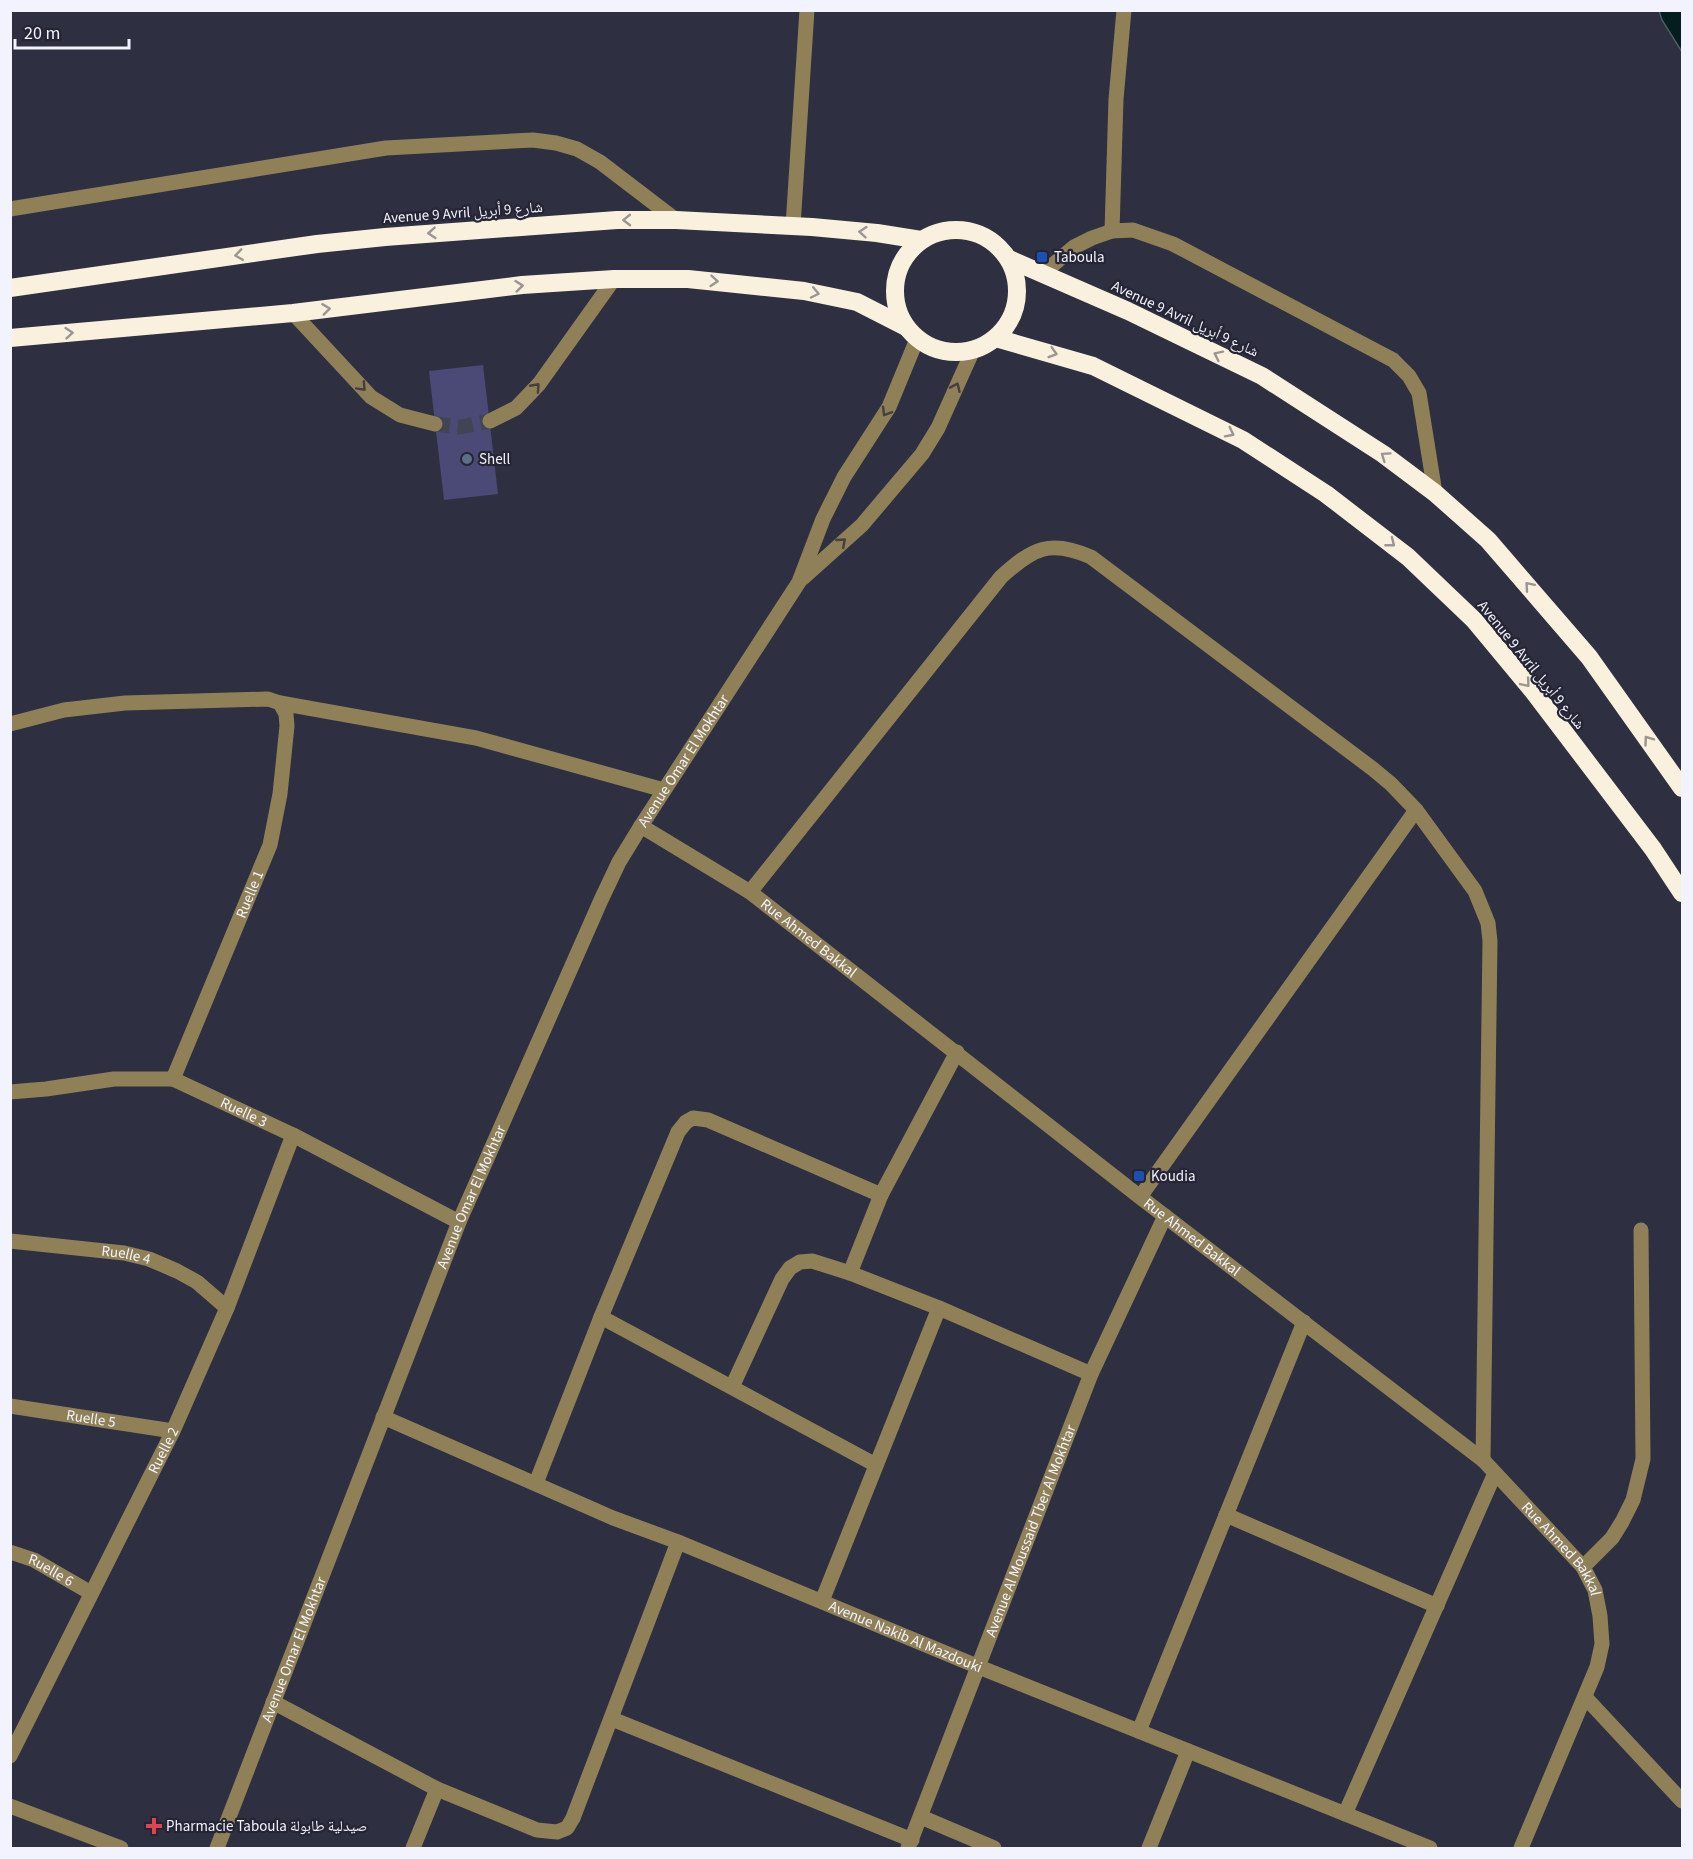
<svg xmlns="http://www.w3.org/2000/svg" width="1693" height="1859" font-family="'Source Sans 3','Noto Naskh Arabic',sans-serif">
<rect width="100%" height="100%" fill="#2e2f40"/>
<!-- water -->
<polygon fill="#061d1f" stroke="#4d5d62" stroke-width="1.5" points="1659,11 1682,11 1682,52 1662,20"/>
<!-- building -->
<polygon fill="#4b4a77" points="483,365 498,494 444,500 429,371"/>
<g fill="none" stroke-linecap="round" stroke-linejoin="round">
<!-- minor-tunnel -->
<polyline stroke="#424353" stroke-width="15" stroke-dasharray="15 8" stroke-linecap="butt" points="435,424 460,427 490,421"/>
<!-- minor -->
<g stroke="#908057" stroke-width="15">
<polyline points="10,209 386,148 533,140 556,143 577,149 600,162 676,220"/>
<polyline points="793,226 807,10"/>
<polyline points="1112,231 1116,99 1124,10"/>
<polyline points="1042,274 1074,247 1092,238 1112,231 1133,230 1173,244 1393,360 1409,376 1419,393 1435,493"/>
<polyline points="293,313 371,397 400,415 435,424"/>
<polyline points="490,421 516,408 539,384 614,279"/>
<polyline points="803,578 862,525 922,454 938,428 973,350"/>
<polyline points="10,724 64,710 125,703 268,699 280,703 476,738 664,790"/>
<path id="s1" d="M641,826L750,892L1140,1197L1483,1460L1583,1567L1595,1590L1600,1616L1602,1644L1597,1667L1521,1848"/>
<path d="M750,892L1001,577C1033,548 1050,539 1091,557L1373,769L1391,784L1416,810L1475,891L1488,923L1490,941L1483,1460"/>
<path id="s2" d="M173,1079L270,845L280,794L287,726L286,714L280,703"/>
<path id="s3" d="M10,1092L46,1089L114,1079H173L293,1135L459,1222"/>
<polyline points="1140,1197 1416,810"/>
<path id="s4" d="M10,1241L124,1253L149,1259L177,1271L197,1282L227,1308"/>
<polyline points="850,1273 881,1195 957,1052"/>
<polyline points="601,1317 678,1132 686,1122 693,1118 708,1120 881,1195"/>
<polyline points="732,1387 782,1279 790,1268 800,1262 812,1261 850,1273 939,1308 1091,1374"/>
<path id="s5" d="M10,1406L173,1431"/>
<path id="s6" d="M383,1417L613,1518L678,1542L979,1667L1430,1848"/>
<polyline points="536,1483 601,1317 876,1465"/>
<polyline points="1226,1515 1437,1606"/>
<path id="s7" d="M10,1552L34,1560L91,1593"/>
<polyline points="1583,1567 1612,1538 1622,1522 1633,1500 1643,1459 1641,1230"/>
<polyline points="822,1601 939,1308"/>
<polyline points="1585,1697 1682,1801"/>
<polyline points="273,1702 437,1789 537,1830 557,1832 567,1828 573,1818 678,1542"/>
<polyline points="612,1719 912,1840"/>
<polyline points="1139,1731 1304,1322"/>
<path id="s8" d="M10,1756L173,1431L227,1308L293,1135"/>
<polyline points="10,1806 121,1848"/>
<polyline points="1345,1814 1495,1473"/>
<polyline points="921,1817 994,1848"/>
<path id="s9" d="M217,1848L459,1222L601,900L619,862L641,826L799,582L823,519L844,477L889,407L917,339"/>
<polyline points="413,1848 437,1789"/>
<path id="s10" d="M908,1848L1091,1374L1165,1216"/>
<polyline points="1149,1848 1188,1751"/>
</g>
<!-- highway -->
<g stroke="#f9f1de" stroke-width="18">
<circle cx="956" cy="291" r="61"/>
<polyline points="1009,259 1128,311 1262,376 1383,454 1435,493 1488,540 1589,657 1682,788"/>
<polyline points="10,288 317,244 385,237 617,220 676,220 812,227 877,233 921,240"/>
<polyline points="10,338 293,313 522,285 614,279 688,279 804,291 857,302 906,327"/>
<polyline points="996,338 1093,366 1243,440 1326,494 1408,557 1474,620 1533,691 1653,849 1682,893"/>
</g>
</g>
<!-- one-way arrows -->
<defs><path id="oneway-chevron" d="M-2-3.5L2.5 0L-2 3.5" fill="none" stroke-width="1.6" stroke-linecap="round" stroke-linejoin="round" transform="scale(1.5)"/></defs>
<g stroke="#9a9592">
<use href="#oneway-chevron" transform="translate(627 220) rotate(179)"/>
<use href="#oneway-chevron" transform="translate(863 232) rotate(-175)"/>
<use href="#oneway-chevron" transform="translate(432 233) rotate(176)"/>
<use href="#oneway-chevron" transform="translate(239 255) rotate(172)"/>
<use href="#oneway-chevron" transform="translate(714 281) rotate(5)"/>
<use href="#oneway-chevron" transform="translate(519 286) rotate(-6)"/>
<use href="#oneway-chevron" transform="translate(815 293) rotate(12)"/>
<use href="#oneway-chevron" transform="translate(326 309) rotate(-7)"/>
<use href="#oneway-chevron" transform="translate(69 333) rotate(-5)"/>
<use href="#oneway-chevron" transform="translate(1053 353) rotate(17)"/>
<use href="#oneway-chevron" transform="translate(1218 355) rotate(-154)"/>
<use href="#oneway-chevron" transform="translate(1230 433) rotate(27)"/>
<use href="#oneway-chevron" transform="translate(1385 456) rotate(-145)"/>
<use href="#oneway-chevron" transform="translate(1391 543) rotate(38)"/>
<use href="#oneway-chevron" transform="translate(1529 586) rotate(-131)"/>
<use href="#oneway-chevron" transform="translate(1526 683) rotate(50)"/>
<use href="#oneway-chevron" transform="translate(1648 740) rotate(-126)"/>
</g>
<g stroke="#45403f">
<use href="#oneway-chevron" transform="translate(362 387) rotate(47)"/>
<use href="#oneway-chevron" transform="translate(536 387) rotate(-48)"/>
<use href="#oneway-chevron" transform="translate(956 387) rotate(-66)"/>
<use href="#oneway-chevron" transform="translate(886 412) rotate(121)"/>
<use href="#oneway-chevron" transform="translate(842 542) rotate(-41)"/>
</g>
<!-- markers -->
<g fill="#1a4fb4" stroke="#252535" stroke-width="2">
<rect x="1036" y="251" width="12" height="12" rx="3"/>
<rect x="1133" y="1170" width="12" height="12" rx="3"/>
</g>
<circle fill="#5c6f8a" stroke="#252535" stroke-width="2" cx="467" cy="459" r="6"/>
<path fill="#e0444e" stroke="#252535" stroke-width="2" d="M151 1817h6v6h6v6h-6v6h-6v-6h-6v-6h6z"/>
<g text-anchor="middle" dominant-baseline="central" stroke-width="4.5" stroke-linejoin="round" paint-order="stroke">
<!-- street labels -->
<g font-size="15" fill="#f2f3fe" stroke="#252535">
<text transform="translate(463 213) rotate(-4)">Avenue 9 Avril شارع 9 أبريل</text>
<text transform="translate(1185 319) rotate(25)">Avenue 9 Avril شارع 9 أبريل</text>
<text transform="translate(1531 665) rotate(51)">Avenue 9 Avril شارع 9 أبريل</text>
<text stroke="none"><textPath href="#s9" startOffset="1185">Avenue Omar El Mokhtar</textPath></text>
<text stroke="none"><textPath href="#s2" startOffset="200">Ruelle 1</textPath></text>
<text stroke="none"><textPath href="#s1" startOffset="202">Rue Ahmed Bakkal</textPath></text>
<text stroke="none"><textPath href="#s3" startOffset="242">Ruelle 3</textPath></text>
<text stroke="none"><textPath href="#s9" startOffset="699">Avenue Omar El Mokhtar</textPath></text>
<text stroke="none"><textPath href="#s1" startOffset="688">Rue Ahmed Bakkal</textPath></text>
<text stroke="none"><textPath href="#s4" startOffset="117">Ruelle 4</textPath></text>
<text stroke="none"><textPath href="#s5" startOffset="82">Ruelle 5</textPath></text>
<text stroke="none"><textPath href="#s8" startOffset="342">Ruelle 2</textPath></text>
<text stroke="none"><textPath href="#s10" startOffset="340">Avenue Al Moussaid Tber Al Mokhtar</textPath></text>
<text stroke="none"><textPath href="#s1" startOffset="1174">Rue Ahmed Bakkal</textPath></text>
<text stroke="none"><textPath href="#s7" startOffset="45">Ruelle 6</textPath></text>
<text stroke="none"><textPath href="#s6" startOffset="567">Avenue Nakib Al Mazdouki</textPath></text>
<text stroke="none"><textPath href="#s9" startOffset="213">Avenue Omar El Mokhtar</textPath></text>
</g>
<!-- poi labels -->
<g font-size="15" fill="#f2f3fe" stroke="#252535" text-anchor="start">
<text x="1054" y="257">Taboula</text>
<text x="479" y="459">Shell</text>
<text x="1151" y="1176">Koudia</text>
<text x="166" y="1826">Pharmacie Taboula صيدلية طابولة</text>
</g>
</g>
<!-- border -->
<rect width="1693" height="1859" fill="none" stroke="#f2f3fe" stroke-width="24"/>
<!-- scale -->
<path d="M15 39v9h114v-9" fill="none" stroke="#f2f3fe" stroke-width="3"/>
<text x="24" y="39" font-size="18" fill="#f2f3fe" stroke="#252535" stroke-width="4.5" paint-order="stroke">20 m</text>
</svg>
